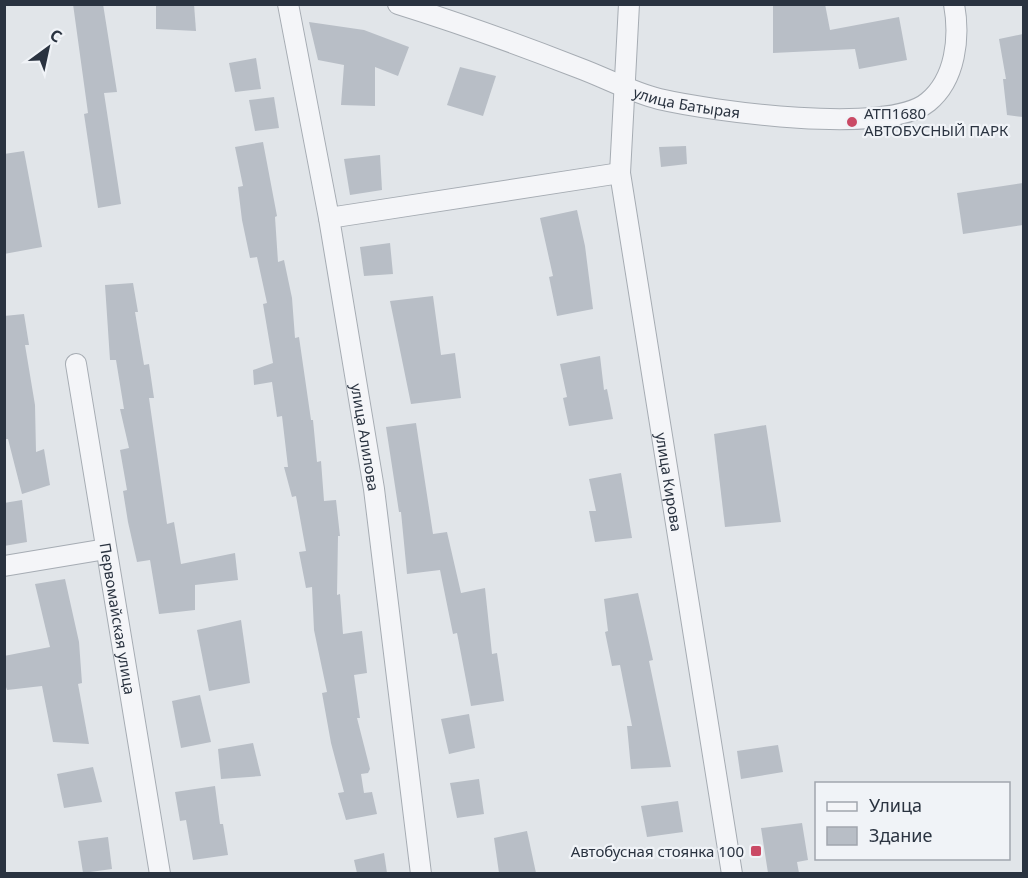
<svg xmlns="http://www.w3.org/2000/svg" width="1028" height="878" font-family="'Noto Sans',sans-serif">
<rect width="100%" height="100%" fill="#e1e5e9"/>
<!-- building -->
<g fill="#b8bec6">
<polygon points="73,4 103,4 117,92 104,93 121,204 98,208 84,114 88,113"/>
<polygon points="156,4 194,4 196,31 156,29"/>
<polygon points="773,4 825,4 830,30 899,17 907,60 859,69 855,49 773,53"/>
<polygon points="309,22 364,30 409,47 398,76 375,67 375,106 341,105 344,65 318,60"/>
<polygon points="1023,34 1023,117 1007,115 1003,79 1006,79 999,39"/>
<polygon points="256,58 261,89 235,92 229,63"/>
<polygon points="460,67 496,76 483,116 447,105"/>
<polygon points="274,97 279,128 255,131 249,100"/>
<polygon points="263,142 277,216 275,217 278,262 284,260 292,298 295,338 299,337 311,420 313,420 317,462 321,461 324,501 336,500 340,536 338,536 337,595 340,594 343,634 362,631 367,673 354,675 360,718 357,718 370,769 368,773 361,774 364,793 372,792 377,814 346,820 338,793 344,792 331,743 322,693 327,692 314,630 312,587 306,588 299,552 306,551 296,496 292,497 284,467 288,467 282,416 277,417 272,382 254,385 253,370 273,363 263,304 267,303 257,257 250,258 242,220 238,187 243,186 235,147"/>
<polygon points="686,146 687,164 661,167 659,147"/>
<polygon points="24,151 42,247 4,254 4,154"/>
<polygon points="380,155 382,190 350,195 344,159"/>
<polygon points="1023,183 1023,225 963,234 957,193"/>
<polygon points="577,210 585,246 593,309 557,316 549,277 553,276 540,218"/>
<polygon points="390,243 393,274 364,276 360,247"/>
<polygon points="133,283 138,312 135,312 144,365 149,364 154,398 149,398 167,524 174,522 181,564 235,553 238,580 195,585 195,610 159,614 150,560 137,562 128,522 123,491 127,490 120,450 129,448 120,409 124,409 116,360 110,360 105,285"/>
<polygon points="433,296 441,355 455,353 461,398 411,404 390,301"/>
<polygon points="24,314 29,345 25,345 35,405 36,452 44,449 50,485 22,494 8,439 4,439 4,316"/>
<polygon points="600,356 604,390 607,389 613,419 569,426 563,398 567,397 560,364"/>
<polygon points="416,423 433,534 447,532 461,593 485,588 492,654 497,653 504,701 471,706 457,633 453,634 440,570 407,574 401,512 399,512 386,427"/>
<polygon points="766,425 781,522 725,527 714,434"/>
<polygon points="621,473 632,538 595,542 589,511 596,511 589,479"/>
<polygon points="22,500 27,542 4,546 4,503"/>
<polygon points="65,579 79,642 82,683 78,684 89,744 53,742 42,686 7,690 4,681 4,656 50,647 35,584"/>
<polygon points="638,593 653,660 649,661 671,767 631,769 627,726 632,726 620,665 612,666 605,632 608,631 604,599"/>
<polygon points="241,620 250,683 209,691 197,630"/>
<polygon points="200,695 211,742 181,748 172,701"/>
<polygon points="469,714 475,748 449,754 441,719"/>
<polygon points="253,743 261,776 221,779 218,749"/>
<polygon points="778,745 783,772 741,779 737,751"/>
<polygon points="93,767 102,802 64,808 57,774"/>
<polygon points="479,779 484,814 457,818 450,783"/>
<polygon points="215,786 220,824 223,824 228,855 193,860 186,820 180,821 175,792"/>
<polygon points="678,801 683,832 647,837 641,806"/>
<polygon points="802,823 808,860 797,862 799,873 768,873 761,828"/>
<polygon points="527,831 536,873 499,873 494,838"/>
<polygon points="108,837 112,869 83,873 78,841"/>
<polygon points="384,853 387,873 357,873 354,860"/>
</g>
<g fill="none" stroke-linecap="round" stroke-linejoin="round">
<defs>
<g id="minor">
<path id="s1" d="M288,4L329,218L374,489L421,874"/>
<path id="s2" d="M398,4C459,23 520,45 579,68C606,78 631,92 659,99C711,111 888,136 928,102C956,79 960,37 954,4"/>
<path id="s3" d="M629,4L620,173L732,874"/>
<polyline points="329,218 620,173"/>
<path id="s4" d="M76,364L160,874"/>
<polyline points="4,566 106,549"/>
</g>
</defs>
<!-- minor casing -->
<use href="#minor" stroke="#a6acb3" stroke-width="22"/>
<!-- minor -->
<use href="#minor" stroke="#f4f5f8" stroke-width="20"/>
</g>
<!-- markers -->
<g fill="#ca4a65" stroke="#f0f3f7" stroke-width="2">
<circle cx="852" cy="122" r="6"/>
<rect x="750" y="845" width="12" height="12" rx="3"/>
</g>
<g text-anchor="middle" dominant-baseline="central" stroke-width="4.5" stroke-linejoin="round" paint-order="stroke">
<!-- street labels -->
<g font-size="15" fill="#2a3340" stroke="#f0f3f7">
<text stroke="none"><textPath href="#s2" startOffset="306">улица Батырая</textPath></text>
<text stroke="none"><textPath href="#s1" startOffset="440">улица Алилова</textPath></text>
<text stroke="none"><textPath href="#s3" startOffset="482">улица Кирова</textPath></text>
<text stroke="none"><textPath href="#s4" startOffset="258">Первомайская улица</textPath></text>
</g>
<!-- poi labels -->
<g font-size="15" fill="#2a3340" stroke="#f0f3f7" text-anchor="start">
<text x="864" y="113">АТП1680<tspan x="864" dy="17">АВТОБУСНЫЙ ПАРК</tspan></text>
<text x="744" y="851" text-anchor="end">Автобусная стоянка 100</text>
</g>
</g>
<!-- border -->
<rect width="1028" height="878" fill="none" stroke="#2a3340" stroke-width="12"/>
<!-- legend -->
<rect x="815" y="782" width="195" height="78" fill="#f0f3f7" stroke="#a1a6ae" stroke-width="1.5"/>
<rect x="827" y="802" width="30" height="9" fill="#f4f5f8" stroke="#a1a6ae" stroke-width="1.5"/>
<text x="869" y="812" font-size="18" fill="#2a3340">Улица</text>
<rect x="827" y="827" width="30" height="18" fill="#b8bec6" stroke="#a1a6ae" stroke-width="1.5"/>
<text x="869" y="842" font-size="18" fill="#2a3340">Здание</text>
<!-- north arrow -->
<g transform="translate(48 48) rotate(33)" stroke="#f0f3f7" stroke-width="4.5" paint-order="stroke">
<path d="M0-4.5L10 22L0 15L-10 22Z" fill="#2a3340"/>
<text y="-9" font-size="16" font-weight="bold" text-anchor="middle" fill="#2a3340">С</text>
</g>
</svg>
